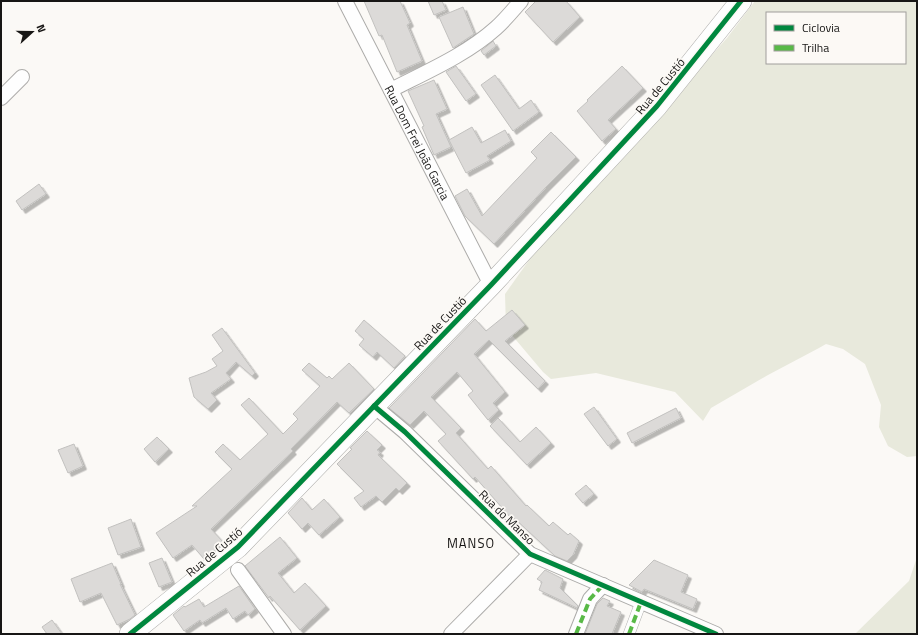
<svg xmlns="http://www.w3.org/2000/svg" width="918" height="635" font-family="'Titillium Web',sans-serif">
<defs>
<filter id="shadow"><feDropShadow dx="3.5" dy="3.5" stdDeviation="0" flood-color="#0004"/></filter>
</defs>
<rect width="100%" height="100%" fill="#fbf9f6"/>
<!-- green -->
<g fill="#e8e9dc" fill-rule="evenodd">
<path d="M755,1H917V456L907,457L888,446L879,427L881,405L865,364L843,349L826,344L819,348L768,375L711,408L703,421L675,392L596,373L551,379L543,372L506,328L505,294L532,256L727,38ZM767,13H905V63H767Z"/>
<polygon points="917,557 917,634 855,634 909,581"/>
</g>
<!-- building -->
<g fill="#dcdad8" stroke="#c2c1bf" filter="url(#shadow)">
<polygon points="364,1 400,1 410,23 407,25 422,61 397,72 382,35 379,36"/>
<polygon points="428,1 442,1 446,10 434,15"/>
<polygon points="536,1 566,1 580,17 553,42 525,12"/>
<polygon points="463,7 474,34 453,48 439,17"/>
<polygon points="493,41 496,46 484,55 481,51"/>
<polygon points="456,66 476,94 466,101 446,72"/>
<polygon points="622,66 643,88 608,120 616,129 602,141 577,111 588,101 587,100"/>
<polygon points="495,75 519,109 531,100 539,112 513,131 481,85"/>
<polygon points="434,80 447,109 436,114 451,147 434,155 422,127 424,126 408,91"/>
<polygon points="472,127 481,143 505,130 511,141 487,156 490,160 466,173 449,140"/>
<polygon points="551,132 576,157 545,188 494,244 465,216 455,196 467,189 482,216 537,158 531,152"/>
<polygon points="39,184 46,194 22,210 16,201"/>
<polygon points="512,310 525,325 505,341 545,381 538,389 489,340 474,354 505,392 493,403 499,410 488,420 468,395 473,391 457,372 431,397 461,428 456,433 488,469 491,466 526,506 527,505 549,526 553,522 568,535 570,533 579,541 573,555 567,561 555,556 513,517 511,518 475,477 473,479 438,441 446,434 424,411 410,425 389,408 475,319 486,331"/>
<polygon points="364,320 405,356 394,368 377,352 373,357 359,345 364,339 355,331"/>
<polygon points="222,328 255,373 252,376 236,362 226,373 231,379 211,393 217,400 208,409 194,397 189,378 206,372 217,366 212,359 223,351 212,335"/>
<polygon points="309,363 327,378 329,376 332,379 349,363 374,389 349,413 337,402 291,449 293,451 211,529 224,543 204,559 192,545 173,558 156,533 197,506 192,506 232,469 215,452 223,444 240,460 268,434 241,405 249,398 283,434 298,419 293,414 320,386 302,370"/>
<polygon points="594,407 617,439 608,446 584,414"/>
<polygon points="676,408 681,418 632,443 627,433"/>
<polygon points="498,418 520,442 536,427 551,443 527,465 490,426"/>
<polygon points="367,431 382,445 377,450 380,452 378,455 407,483 399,491 396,488 382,502 376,496 361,507 354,498 364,491 337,464 352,449 350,448"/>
<polygon points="157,437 169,449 155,462 144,449"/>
<polygon points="74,444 83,466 68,473 58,450"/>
<polygon points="586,485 594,494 583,503 575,494"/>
<polygon points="302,498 312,510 324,499 340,517 319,535 308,523 302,529 288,513"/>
<polygon points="131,519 141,547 118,555 108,528"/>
<polygon points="280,537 297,558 278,573 294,593 305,583 326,606 300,630 270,596 269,598 245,566"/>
<polygon points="162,558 172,582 159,587 149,563"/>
<polygon points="654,560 688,575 681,592 697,599 693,609 644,589 642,592 629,585"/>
<polygon points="112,563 121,584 120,584 135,615 130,619 117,625 101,593 80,602 71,579"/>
<polygon points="545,570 563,579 560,588 578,606 577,608 539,590 542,582 537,579"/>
<polygon points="239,586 255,609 248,615 245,611 233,619 226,608 202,623 200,620 184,631 173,615 184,606 185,607 199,599 204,607"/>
<polygon points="603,598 610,601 607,606 621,612 612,634 585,634 597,604"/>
<polygon points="52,620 62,634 47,634 42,627"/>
</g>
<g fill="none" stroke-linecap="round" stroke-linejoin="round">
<defs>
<polyline id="pedestrian" points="629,634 641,602"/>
<g id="minor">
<path id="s1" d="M345,1L491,285"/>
<path d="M391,90C426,72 466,55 496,28C505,20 513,10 521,1"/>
<polyline points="1,98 22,77"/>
<polyline points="374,406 405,432 530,554 716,634"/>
<polyline points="238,570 284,634"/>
<polyline points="451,634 530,554"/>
<polyline points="576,634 590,599 603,585"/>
</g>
<polyline id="secondary" points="130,634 238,547 491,285 657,106 741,1"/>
</defs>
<!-- pedestrian casing -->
<use href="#pedestrian" stroke="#adacaa" stroke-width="12"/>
<!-- minor casing -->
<use href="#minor" stroke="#adacaa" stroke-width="16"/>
<!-- secondary casing -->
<use href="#secondary" stroke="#adacaa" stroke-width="22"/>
<!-- pedestrian -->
<use href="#pedestrian" stroke="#fefefe" stroke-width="11"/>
<!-- minor -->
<use href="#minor" stroke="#fefefe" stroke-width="14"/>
<!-- secondary -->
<use href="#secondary" stroke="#fefefe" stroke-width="21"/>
<!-- quiet -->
<g stroke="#58b947" stroke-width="4" stroke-dasharray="8 4" stroke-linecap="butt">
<polyline points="576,634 590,599 603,585"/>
<polyline points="629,634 641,602"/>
</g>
<defs>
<g id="cycleway">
<polyline points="374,406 405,432 530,554 716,634"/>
<polyline points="130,634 238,547 491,285 657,106 741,1"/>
</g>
</defs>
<!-- cycleway casing -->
<use href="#cycleway" stroke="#fcf9f5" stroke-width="8"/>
<!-- cycleway -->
<use href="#cycleway" stroke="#00873e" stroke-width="5"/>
</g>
<g text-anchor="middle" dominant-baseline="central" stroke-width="3.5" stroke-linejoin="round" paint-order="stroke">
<!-- street labels -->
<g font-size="12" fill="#171615" stroke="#fcf9f5">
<text transform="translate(660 86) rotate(-50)">Rua de Custió</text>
<text stroke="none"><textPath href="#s1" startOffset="159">Rua Dom Frei João Garcia</textPath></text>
<text transform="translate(440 323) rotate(-46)">Rua de Custió</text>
<text transform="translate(507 517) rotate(44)">Rua do Manso</text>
<text transform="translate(214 552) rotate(-40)">Rua de Custió</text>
</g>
<!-- neighbourhood labels -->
<g font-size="13" letter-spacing="1" fill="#171615" stroke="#fcf9f5">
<text x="471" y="543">MANSO</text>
</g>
</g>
<!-- border -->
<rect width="918" height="635" fill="none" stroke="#171615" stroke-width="4"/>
<!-- legend -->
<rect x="766" y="12" width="140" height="52" fill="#fcf9f5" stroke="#a09e9b"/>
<rect x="774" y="25" width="20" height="6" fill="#00873e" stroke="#a09e9b"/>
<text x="802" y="32" font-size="12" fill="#171615">Ciclovia</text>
<rect x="774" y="45" width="20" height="6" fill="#58b947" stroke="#a09e9b"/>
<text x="802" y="52" font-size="12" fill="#171615">Trilha</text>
<!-- north arrow -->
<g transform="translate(32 32) rotate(69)" stroke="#fcf9f5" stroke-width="3" paint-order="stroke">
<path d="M0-3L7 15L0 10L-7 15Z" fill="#171615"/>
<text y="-6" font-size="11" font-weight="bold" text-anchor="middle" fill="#171615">N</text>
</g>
</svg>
